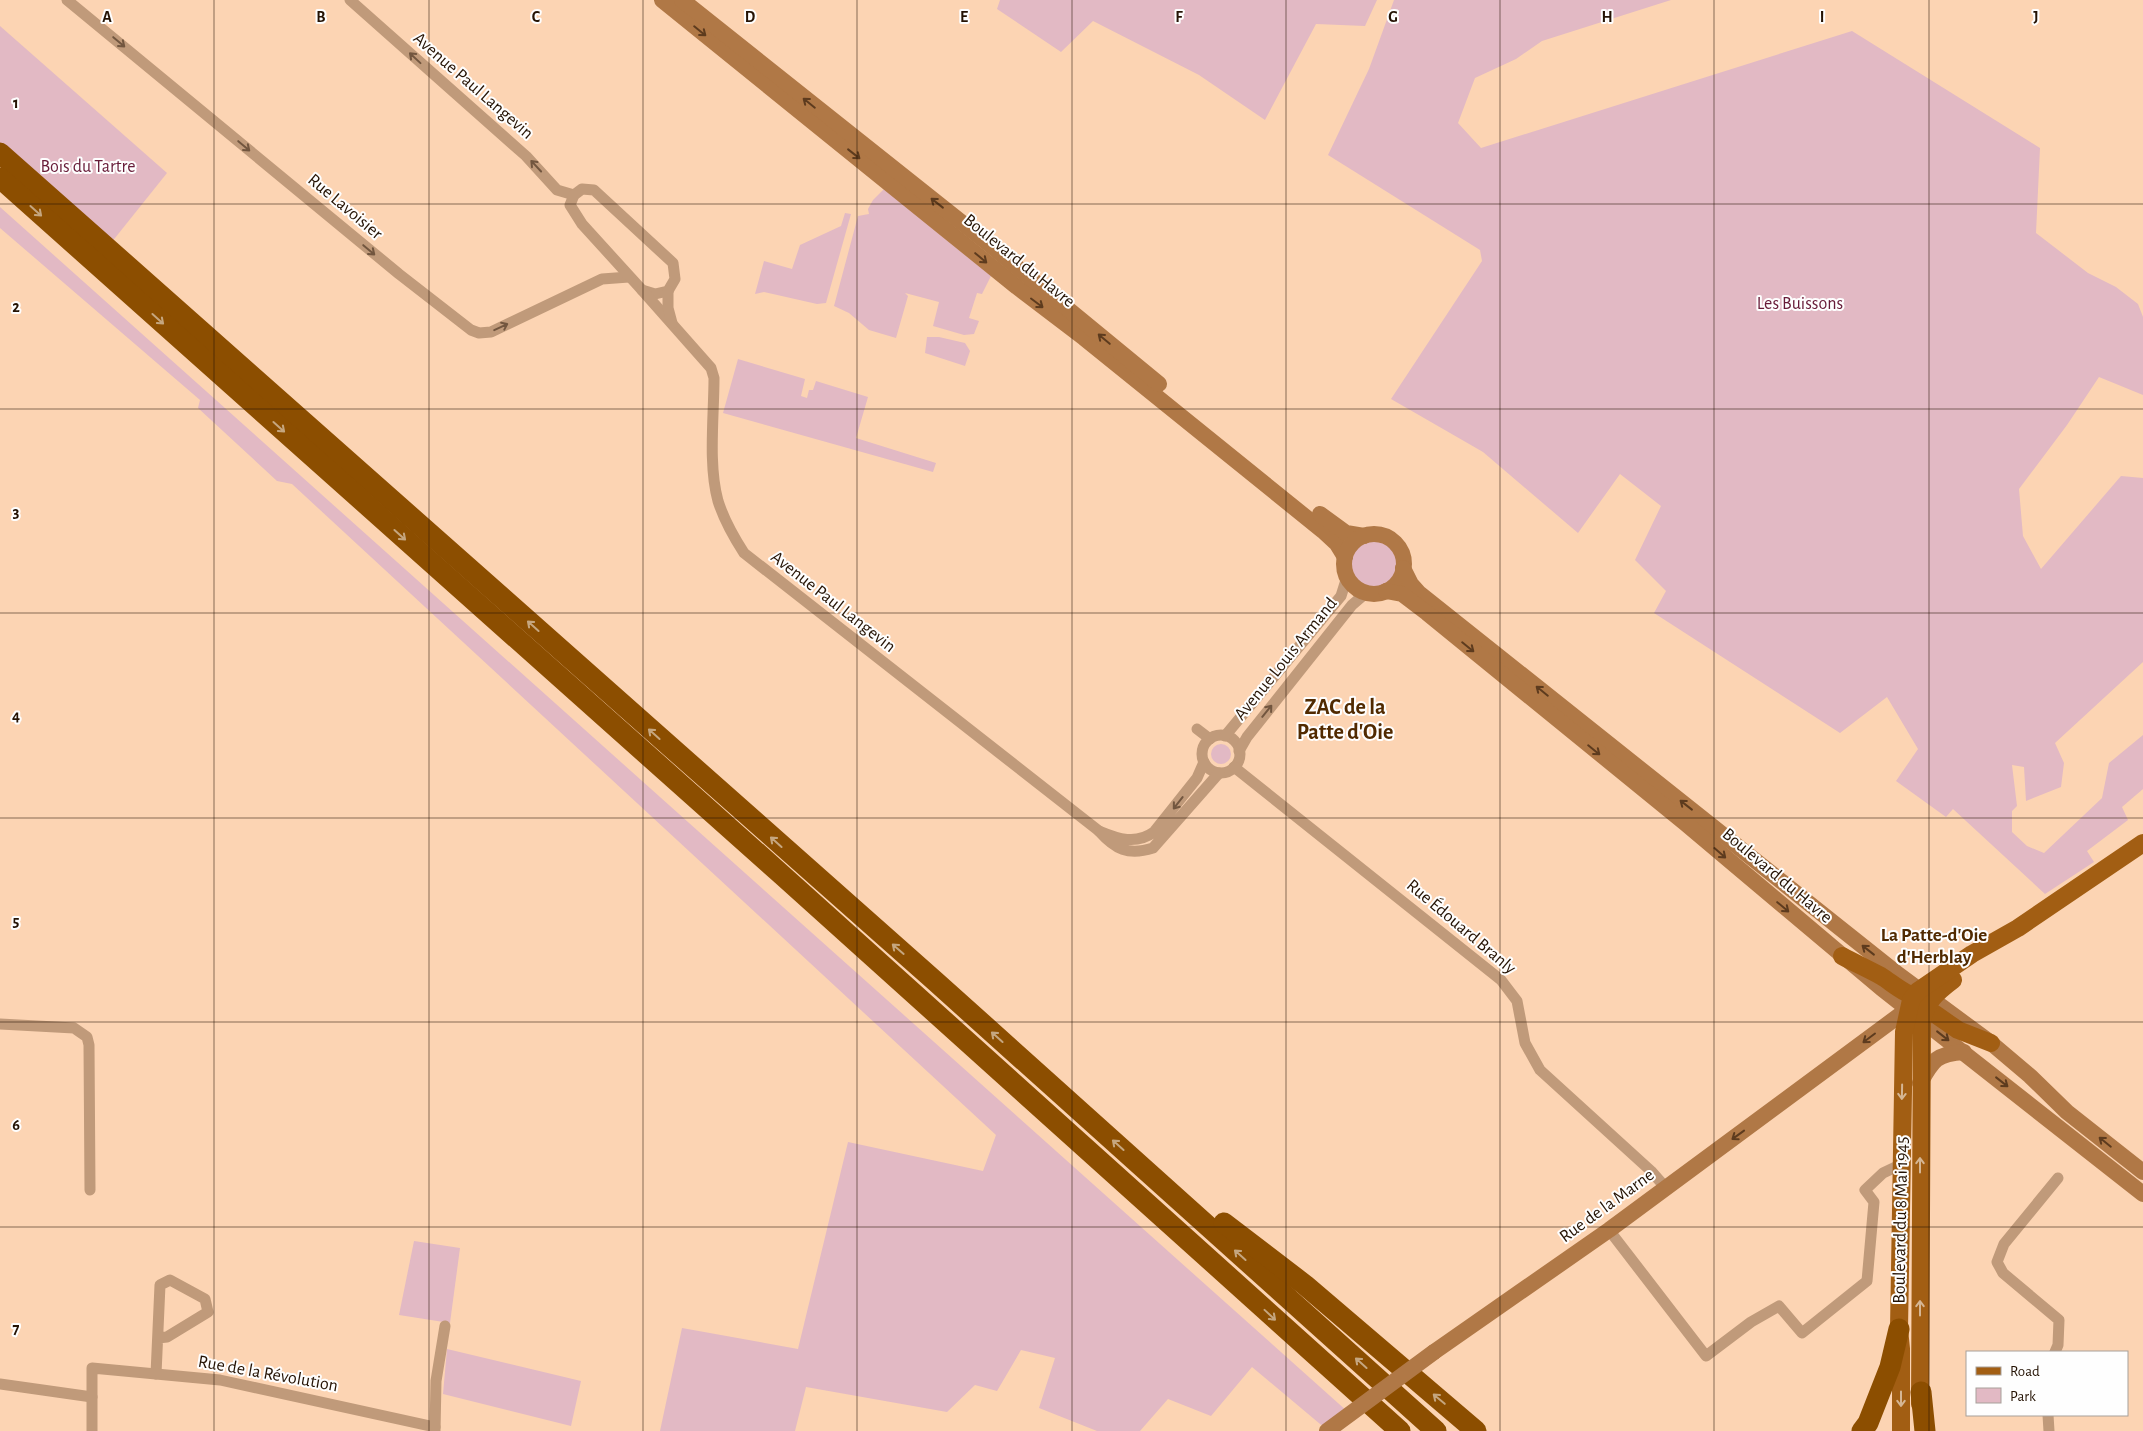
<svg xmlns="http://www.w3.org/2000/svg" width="2143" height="1431" font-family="'Alegreya Sans',sans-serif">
<rect width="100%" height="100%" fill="#fcd4b3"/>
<!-- green -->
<g fill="#e2b9c4">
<polygon points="1000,0 1377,0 1365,26 1316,24 1265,120 1199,75 1093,21 1061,52 997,9"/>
<polygon points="1394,0 1671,0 1542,41 1516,59 1475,78 1458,123 1481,148 1852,31 2040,148 2036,233 2088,273 2116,287 2138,304 2143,317 2143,395 2099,377 2067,425 2019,489 2023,536 2041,569 2121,476 2143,478 2143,662 2055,743 2064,763 2061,787 2026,801 2024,767 2012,765 2017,806 2012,811 2012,832 2027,846 2044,853 2102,798 2109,763 2143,735 2143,789 2122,807 2128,820 2087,851 2094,862 2045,894 1953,809 1946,817 1896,781 1918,749 1887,697 1840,733 1654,613 1666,591 1635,560 1661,506 1620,474 1578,533 1483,452 1391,399 1482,261 1480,250 1328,155 1369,69"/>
<polygon points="0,26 167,173 107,248 0,153"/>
<polygon points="884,189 991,276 982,294 977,293 969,318 979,321 974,334 964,335 933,326 939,302 905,293 908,296 896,338 869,330 849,313 834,306 858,216 869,214 868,209 873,200"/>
<polygon points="0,207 1348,1412 1326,1429 1252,1367 1211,1416 1168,1399 1140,1431 1097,1431 1039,1408 1055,1358 1021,1350 997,1391 975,1385 947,1412 806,1387 795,1431 660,1431 682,1328 798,1349 848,1142 983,1171 996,1135 292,484 277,481 198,408 200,400 0,228"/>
<polygon points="845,213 851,214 826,303 817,304 764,292 755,294 764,261 792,269 800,245 841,226"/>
<polygon points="927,337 939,337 965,343 970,351 965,366 925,353"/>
<polygon points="738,359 805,379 801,396 807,398 809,390 813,390 816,381 868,397 856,438 936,463 933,472 723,413"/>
<circle cx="1374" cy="564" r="23"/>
<circle cx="1221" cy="754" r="10"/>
<polygon points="414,1241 460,1248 450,1323 399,1315"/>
<polygon points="447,1349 581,1381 571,1426 443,1394"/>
</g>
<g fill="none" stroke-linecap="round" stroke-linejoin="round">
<!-- street -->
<g stroke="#c09a7a" stroke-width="11">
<polyline points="67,0 399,274 471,330 479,333 491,332 602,279 629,277"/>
<polyline points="350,0 526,156 557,190 574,195"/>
<polygon points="582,189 594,190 673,263 675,279 668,291 655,294 642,290 582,224 570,205 574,195"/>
<path d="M642,290L711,368L714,378C714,416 708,465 718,501C724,520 733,536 744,553L1099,831"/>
<polyline points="668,291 668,308 672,323"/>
<polyline points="1197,729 1210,739"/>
<circle cx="1221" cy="754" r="19"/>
<polyline points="1225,736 1341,596 1347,577"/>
<polyline points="1239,751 1247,737 1352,605 1366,593"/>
<path d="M1204,762L1197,778L1154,832C1136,845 1118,839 1099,831C1115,849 1128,856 1153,848L1219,773"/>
<polyline points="1234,767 1501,980 1517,1001 1525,1043 1540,1070 1651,1171 1666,1188"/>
<polyline points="0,1024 74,1028 87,1037 89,1045 90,1190"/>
<polyline points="1609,1230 1706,1356 1751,1322 1779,1306 1802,1333 1867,1281 1874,1202 1865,1190 1883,1173 1902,1164"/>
<polyline points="2055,1352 2058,1345 2059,1320 2003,1273 1997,1262 2004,1244 2058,1178"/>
<polyline points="156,1374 160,1285 170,1280 205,1299 208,1312 167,1337 158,1338"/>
<polyline points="0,1384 92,1397"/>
<polyline points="2048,1415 2049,1431"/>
<polyline points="92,1431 92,1368 220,1380 435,1427"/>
<polyline points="435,1431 436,1381 445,1326"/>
</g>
<!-- secondary -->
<g stroke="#b07846" stroke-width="16">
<polyline points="662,0 1017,287 1084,338 1323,531 1337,544 1345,557"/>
<polyline points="682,0 990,245 1159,384"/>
<polyline points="1320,514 1346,533 1364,536"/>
<circle cx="1374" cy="564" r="30"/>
<polyline points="1403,568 1411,584 1419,593 1899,975 1991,1043 2030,1076 2067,1112 2143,1172"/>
<polyline points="1386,591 1402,594 1427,613 1685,823 1881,988 2143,1194"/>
<path d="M1920,1083C1933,1060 1936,1054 1964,1052"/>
<polyline points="1434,1352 1609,1230 1908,1009"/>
</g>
<!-- primary -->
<g stroke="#a25e13" stroke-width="18">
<path d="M1842,956C1855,963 1868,969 1881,976C1895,985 1906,996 1923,998"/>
<polyline points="1912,1009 1935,1014 1958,1030 1991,1043"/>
<path d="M1920,1404L1922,1024C1924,1003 1937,992 1953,980"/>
<polyline points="1901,1431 1901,1349 1899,1329 1904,1032 1911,1000 1918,991 1972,954 2018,928 2143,843"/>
</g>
<!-- highway -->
<g stroke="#8c4e00" stroke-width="21">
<polyline points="0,153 935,981 1436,1431"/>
<polyline points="0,178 782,875 1400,1431"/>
<polyline points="1224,1223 1305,1285 1476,1431"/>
<polyline points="1921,1392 1925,1431"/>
<polyline points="1862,1431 1868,1423 1890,1367 1899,1329"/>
</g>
<!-- secondary-bridge -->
<polyline stroke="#b07846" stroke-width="16" points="1327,1431 1434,1352"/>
</g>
<!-- one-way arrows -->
<defs><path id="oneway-shaft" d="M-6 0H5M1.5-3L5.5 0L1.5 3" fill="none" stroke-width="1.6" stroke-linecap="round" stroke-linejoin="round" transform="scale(1.25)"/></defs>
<g stroke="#5d3b1e">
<use href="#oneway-shaft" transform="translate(700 31) rotate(39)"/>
<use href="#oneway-shaft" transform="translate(809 103) rotate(-141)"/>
<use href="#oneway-shaft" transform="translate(854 154) rotate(38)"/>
<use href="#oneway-shaft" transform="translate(937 203) rotate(-142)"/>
<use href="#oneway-shaft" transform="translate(981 258) rotate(40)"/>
<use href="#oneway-shaft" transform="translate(1037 303) rotate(37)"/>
<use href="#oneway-shaft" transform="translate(1104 339) rotate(-140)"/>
<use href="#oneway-shaft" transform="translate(1468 647) rotate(39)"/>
<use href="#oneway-shaft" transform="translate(1542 691) rotate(-141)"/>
<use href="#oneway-shaft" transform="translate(1594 750) rotate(39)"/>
<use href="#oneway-shaft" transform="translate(1686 805) rotate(-142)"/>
<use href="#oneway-shaft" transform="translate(1720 853) rotate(41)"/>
<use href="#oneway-shaft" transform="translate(1783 907) rotate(40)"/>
<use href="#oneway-shaft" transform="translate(1868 950) rotate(-142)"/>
<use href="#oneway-shaft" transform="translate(1943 1036) rotate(38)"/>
<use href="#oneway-shaft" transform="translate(1869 1038) rotate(143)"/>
<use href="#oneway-shaft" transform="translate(2002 1082) rotate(38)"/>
<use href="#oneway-shaft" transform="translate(1738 1135) rotate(144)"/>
<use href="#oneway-shaft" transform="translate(2105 1142) rotate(-141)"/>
</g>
<g stroke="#72563f">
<use href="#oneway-shaft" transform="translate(119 42) rotate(40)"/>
<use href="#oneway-shaft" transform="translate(415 58) rotate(-137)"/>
<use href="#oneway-shaft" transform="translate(244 146) rotate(40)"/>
<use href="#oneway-shaft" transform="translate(536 166) rotate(-133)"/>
<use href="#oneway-shaft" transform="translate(369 250) rotate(40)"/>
<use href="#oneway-shaft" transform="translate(501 327) rotate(-25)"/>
<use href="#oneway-shaft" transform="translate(1267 711) rotate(-51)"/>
<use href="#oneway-shaft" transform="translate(1178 803) rotate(128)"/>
</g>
<g stroke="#c5a67f">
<use href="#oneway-shaft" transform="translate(36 211) rotate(42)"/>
<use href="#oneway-shaft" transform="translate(158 319) rotate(42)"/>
<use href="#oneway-shaft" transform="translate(279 427) rotate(42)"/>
<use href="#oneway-shaft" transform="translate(400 535) rotate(42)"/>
<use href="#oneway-shaft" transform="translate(533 626) rotate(-138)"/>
<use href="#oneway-shaft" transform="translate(654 734) rotate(-138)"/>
<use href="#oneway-shaft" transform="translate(776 842) rotate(-138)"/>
<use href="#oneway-shaft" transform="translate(898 949) rotate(-139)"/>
<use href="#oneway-shaft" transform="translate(997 1037) rotate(-138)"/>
<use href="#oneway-shaft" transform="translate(1118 1145) rotate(-138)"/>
<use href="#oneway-shaft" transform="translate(1240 1255) rotate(-138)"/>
<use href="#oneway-shaft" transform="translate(1270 1315) rotate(43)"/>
<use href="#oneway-shaft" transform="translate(1361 1363) rotate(-138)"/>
<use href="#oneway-shaft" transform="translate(1439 1399) rotate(-140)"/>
</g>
<g stroke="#d5b694">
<use href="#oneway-shaft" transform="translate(1902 1092) rotate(91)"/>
<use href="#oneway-shaft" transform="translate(1920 1165) rotate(-90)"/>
<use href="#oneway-shaft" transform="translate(1920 1308) rotate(-90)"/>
<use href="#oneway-shaft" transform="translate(1901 1399) rotate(90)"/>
</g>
<!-- grid -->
<path fill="none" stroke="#251304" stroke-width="1" stroke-opacity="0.55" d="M214,0V1431M429,0V1431M643,0V1431M857,0V1431M1072,0V1431M1286,0V1431M1500,0V1431M1714,0V1431M1929,0V1431M0,204H2143M0,409H2143M0,613H2143M0,818H2143M0,1022H2143M0,1227H2143"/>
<g text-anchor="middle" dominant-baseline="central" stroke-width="4" stroke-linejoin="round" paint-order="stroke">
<!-- street labels -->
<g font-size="18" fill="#251304" stroke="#fefefe">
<text transform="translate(473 86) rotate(41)">Avenue Paul Langevin</text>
<text transform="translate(345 207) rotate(40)">Rue Lavoisier</text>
<text transform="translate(1019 261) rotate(39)">Boulevard du Havre</text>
<text transform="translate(833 602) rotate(38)">Avenue Paul Langevin</text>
<text transform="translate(1286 659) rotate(-51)">Avenue Louis Armand</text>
<text transform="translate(1777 876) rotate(40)">Boulevard du Havre</text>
<text transform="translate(1461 927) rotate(40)">Rue Édouard Branly</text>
<text transform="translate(1607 1206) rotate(-36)">Rue de la Marne</text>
<text transform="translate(1901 1220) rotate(-89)">Boulevard du 8 Mai 1945</text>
<text transform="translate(268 1374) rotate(10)">Rue de la Révolution</text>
</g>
<!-- park labels -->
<g font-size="18" fill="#671b38" stroke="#fefefe">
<text x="88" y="167">Bois du Tartre</text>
<text x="1800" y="304">Les Buissons</text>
</g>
<!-- neighbourhood labels -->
<g font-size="19" font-weight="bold" fill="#512a00" stroke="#fefefe">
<text x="1934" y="935">La Patte-d'Oie<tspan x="1934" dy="22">d'Herblay</tspan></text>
</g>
<!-- district labels -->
<g font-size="22" font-weight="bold" fill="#512a00" stroke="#fefefe">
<text x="1345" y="707">ZAC de la<tspan x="1345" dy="25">Patte d'Oie</tspan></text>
</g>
</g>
<g font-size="16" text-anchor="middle" font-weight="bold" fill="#251304" stroke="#fefefe" stroke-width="4" stroke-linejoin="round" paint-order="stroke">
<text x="107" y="22">A</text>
<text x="321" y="22">B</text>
<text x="536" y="22">C</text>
<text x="750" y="22">D</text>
<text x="964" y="22">E</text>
<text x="1179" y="22">F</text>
<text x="1393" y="22">G</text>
<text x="1607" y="22">H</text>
<text x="1822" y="22">I</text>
<text x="2036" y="22">J</text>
<text x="16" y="108">1</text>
<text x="16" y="312">2</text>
<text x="16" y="517">3</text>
<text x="16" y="721">4</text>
<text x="16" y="926">5</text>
<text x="16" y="1130">6</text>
<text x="16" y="1334">7</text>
</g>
<!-- legend -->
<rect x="1966" y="1351" width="162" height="65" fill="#fefefe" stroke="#a7a09a"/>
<rect x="1976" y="1367" width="25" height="8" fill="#a25e13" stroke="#a7a09a"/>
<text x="2010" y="1376" font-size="15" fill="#251304">Road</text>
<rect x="1976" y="1388" width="25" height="15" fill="#e2b9c4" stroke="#a7a09a"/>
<text x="2010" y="1401" font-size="15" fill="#251304">Park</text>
</svg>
